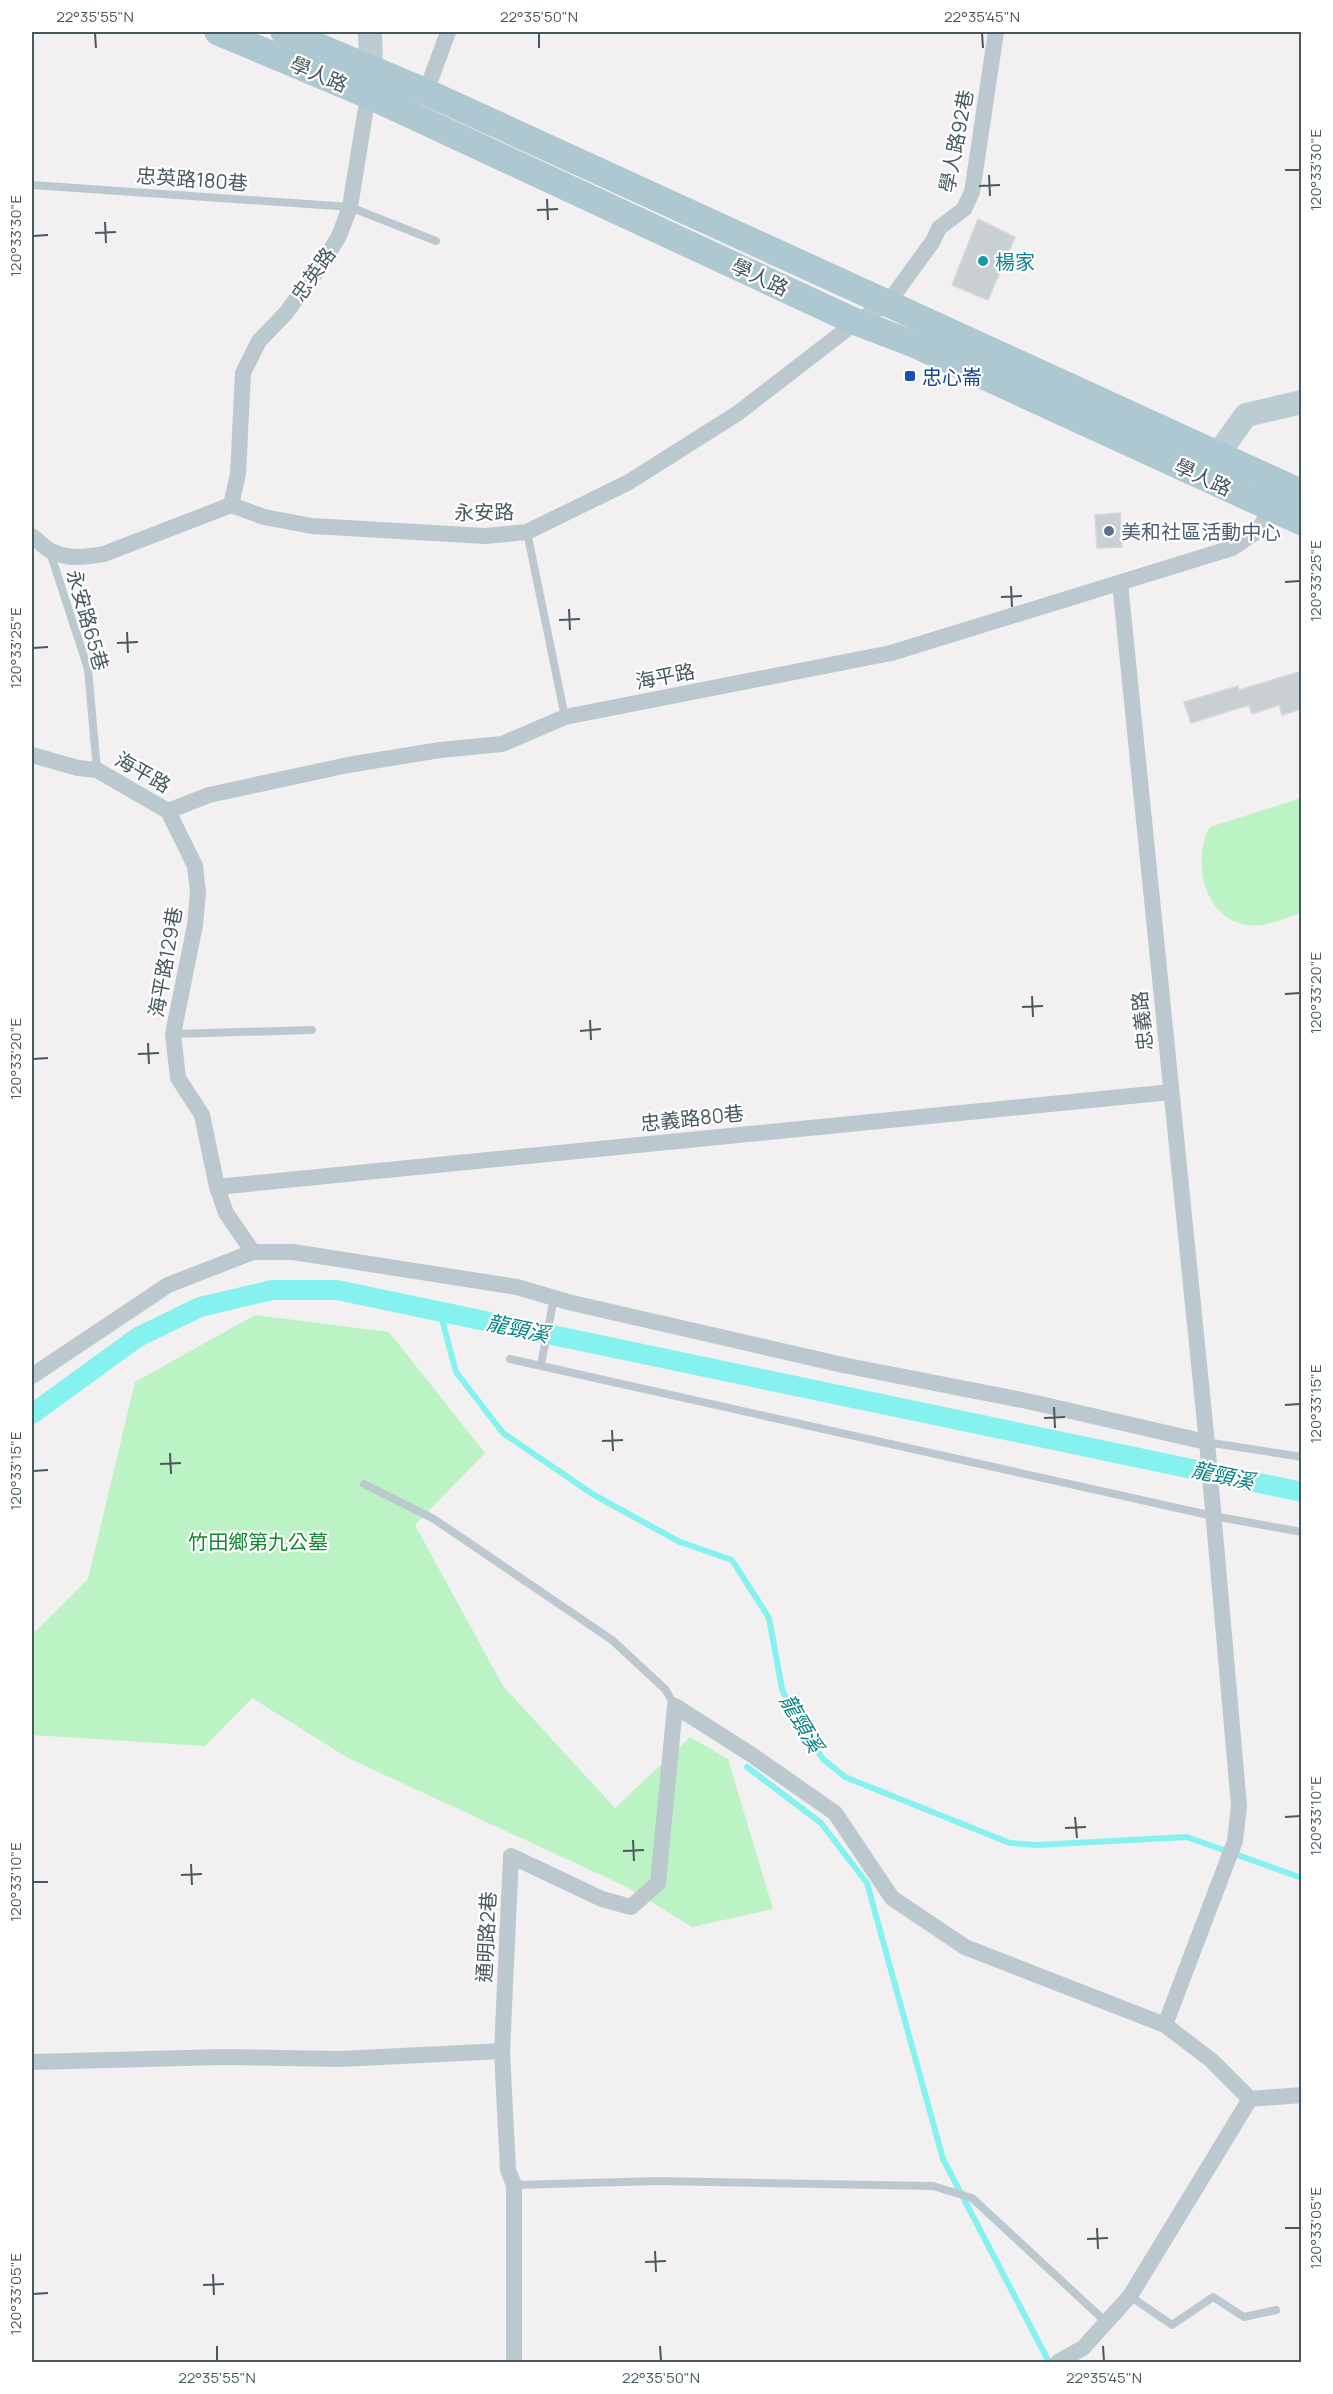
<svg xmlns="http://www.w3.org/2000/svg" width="1333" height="2394" font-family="Manrope,'Noto Sans TC',sans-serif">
<rect width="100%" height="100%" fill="#f3f0f1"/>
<!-- green -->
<g fill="#bcf3c4">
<path d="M1301,798V913C1285,918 1265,928 1247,925C1204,919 1191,860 1210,827Z"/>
<polygon points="255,1315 389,1332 485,1453 415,1525 503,1686 615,1808 690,1737 728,1759 773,1909 692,1927 627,1887 348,1758 252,1698 205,1746 32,1735 32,1635 88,1579 135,1382"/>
</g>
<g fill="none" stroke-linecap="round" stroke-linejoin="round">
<!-- stream -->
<g stroke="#86f2ef" stroke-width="6">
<polyline points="440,1312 456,1372 503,1433 594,1495 680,1542 732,1560 769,1618 782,1689 797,1722 823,1759 845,1777 1010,1843 1037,1845 1187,1837 1302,1878"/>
<polyline points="747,1767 821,1823 867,1883 943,2159 1049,2362"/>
</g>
<!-- canal -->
<polyline stroke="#86f2ef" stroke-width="20" points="32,1414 138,1337 200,1307 272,1290 337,1290 1302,1492"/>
</g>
<!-- building -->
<g fill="#cacfd3" stroke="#d4d8dc" stroke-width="1.5">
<polygon points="978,219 1015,237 988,300 952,285"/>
<polygon points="1120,513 1122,547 1097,548 1095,515"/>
<polygon points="1302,671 1302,709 1282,715 1279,705 1252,714 1249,705 1191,723 1184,702 1238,686 1239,690"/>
</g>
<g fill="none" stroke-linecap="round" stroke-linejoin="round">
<!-- lane -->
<g stroke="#bbc9ce" stroke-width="8">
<polyline points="32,185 350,207 436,241"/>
<polyline points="527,532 565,717"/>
<polyline points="50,552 88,669 97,770"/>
<polyline points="173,1034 312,1030"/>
<polyline points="510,1359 1213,1516 1302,1532"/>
<polyline points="541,1364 554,1298"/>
<polyline points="1206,1442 1302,1457"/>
<polyline points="364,1484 434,1519 612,1640 665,1689 675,1706"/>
<polyline points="514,2185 658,2181 933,2186 972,2198 1106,2322"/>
<polyline points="1130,2296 1172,2325 1213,2297 1244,2317 1276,2310"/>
</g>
<!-- street -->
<g stroke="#bbc9ce" stroke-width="16">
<polyline points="426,92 448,32"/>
<polyline points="231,505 238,474 243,373 259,341 286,313 324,261 339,236 350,207 369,89"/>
<path d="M32,536C39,541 44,547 51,551C69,560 86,557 104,554L231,505L264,517L312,526L485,536L527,532L629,482L738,413L856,322L888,303L933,241L939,228L964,209L972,192L996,32"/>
<polyline points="1120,583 1208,1453 1239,1806 1235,1841 1165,2025 1211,2060 1250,2099"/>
<polyline points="32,755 78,768 97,770 168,811 209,795 348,765 440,750 502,744 565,717 891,653 1232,548 1259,530 1274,501"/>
<polyline points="168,811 195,866 198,892 195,925 173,1034 178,1078 202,1115 217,1187 226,1213 253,1252"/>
<polyline points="217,1187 1171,1092"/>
<polyline points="32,1376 168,1285 253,1252 293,1252 517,1287 568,1302 843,1365 1027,1401 1206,1442"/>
<polyline points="32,2062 224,2057 340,2059 502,2051"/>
<polyline points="1250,2099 1302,2095"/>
<polyline points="514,2362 514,2185 508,2170 502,2051 511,1856 602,1899 631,1907 658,1883 675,1706 752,1755 835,1813 892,1898 965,1947 1165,2025"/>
<polyline points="1058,2362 1083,2348 1130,2296 1250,2099"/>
</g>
<!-- secondary -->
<g stroke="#bbccd3" stroke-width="24">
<polyline points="370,32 371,67"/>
<polyline points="1210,471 1218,454 1246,415 1302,402"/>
</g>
<!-- primary -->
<g stroke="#aec8d1" stroke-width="27">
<polyline points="218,32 368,95 856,322 916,345 1302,522"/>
<polyline points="284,32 426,92 1302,493"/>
</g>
</g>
<!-- ticks -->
<path fill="none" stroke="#47595f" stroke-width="2" d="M95,33L96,48M539,33V48M982,33L983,48M1285,170H1300M989,175L990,196M979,186L1000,185M547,199L548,220M537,210L558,209M105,222L106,243M95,233L116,232M33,236L48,235M1285,582L1300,581M1011,586L1012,607M1001,597L1022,596M569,609L570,630M559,620L580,619M127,632L128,653M117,643L138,642M33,648L48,647M1285,994L1300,993M1032,996L1033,1017M1022,1007L1043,1006M590,1020L591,1040M580,1031L601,1029M148,1043L149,1064M138,1054L159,1053M33,1059L48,1058M1285,1405L1300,1404M1054,1407L1055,1428M1044,1418L1065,1417M612,1430L613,1451M602,1441L623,1440M170,1453L171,1474M160,1464L181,1463M33,1471L48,1470M1075,1817L1077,1838M1285,1817L1300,1816M1065,1828L1086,1827M633,1840L634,1861M623,1851L644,1850M191,1864L192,1885M181,1875L202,1874M33,1882H48M1097,2228L1098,2249M1285,2228H1300M1087,2239L1108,2238M655,2251L656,2272M645,2262L666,2261M213,2274L214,2295M203,2285L224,2284M33,2294L48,2293M217,2346V2361M660,2346L661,2361M1103,2346L1104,2361"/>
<!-- markers -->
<circle fill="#0f9aa8" stroke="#fff" stroke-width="2" cx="983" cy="261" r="6"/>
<rect fill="#1a4fb4" stroke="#fff" stroke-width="2" x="904" y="370" width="12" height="12" rx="3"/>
<circle fill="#5c6f8a" stroke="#fff" stroke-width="2" cx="1109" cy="531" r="6"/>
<g text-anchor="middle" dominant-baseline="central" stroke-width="4.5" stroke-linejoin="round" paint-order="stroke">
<!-- street labels -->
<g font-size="20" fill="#47595f" stroke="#fff">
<text transform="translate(319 74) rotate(23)">學人路</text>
<text transform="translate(956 141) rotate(-79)">學人路92巷</text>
<text transform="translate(192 179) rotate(4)">忠英路180巷</text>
<text transform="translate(313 274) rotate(-55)">忠英路</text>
<text transform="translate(760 277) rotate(25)">學人路</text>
<text transform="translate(1203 477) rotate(25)">學人路</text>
<text transform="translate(484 512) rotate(-1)">永安路</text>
<text transform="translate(88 620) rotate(74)">永安路65巷</text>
<text transform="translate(665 676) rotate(-11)">海平路</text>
<text transform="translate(143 772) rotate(30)">海平路</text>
<text transform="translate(165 962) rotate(-80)">海平路129巷</text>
<text transform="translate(1142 1021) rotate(-96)">忠義路</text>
<text transform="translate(692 1118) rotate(-6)">忠義路80巷</text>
<text transform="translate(486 1937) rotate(-87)">通明路2巷</text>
</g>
<!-- culture labels -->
<g font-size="20" fill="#0d838f" stroke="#fff" text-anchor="start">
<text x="995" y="261">楊家</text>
</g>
<!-- transit labels -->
<g font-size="20" fill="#164399" stroke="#fff" text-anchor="start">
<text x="922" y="376">忠心崙</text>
</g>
<!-- service labels -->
<g font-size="20" fill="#4e5e75" stroke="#fff" text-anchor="start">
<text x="1121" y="531">美和社區活動中心</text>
</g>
<!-- park labels -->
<g font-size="20" fill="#118730" stroke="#fff">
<text x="258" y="1541">竹田鄉第九公墓</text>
</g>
<!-- water labels -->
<g font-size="21" font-style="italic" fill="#068482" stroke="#fff">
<text transform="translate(518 1328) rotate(12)">龍頸溪</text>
<text transform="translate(1223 1475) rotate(12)">龍頸溪</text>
<text transform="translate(802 1723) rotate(60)">龍頸溪</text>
</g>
</g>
<!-- border -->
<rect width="1333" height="2394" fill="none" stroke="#ffffff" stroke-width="66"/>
<rect x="33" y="33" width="1267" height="2328" fill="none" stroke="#47595f" stroke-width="2"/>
<g font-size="15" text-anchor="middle" fill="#47595f">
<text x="95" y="22">22°35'55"N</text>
<text x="539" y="22">22°35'50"N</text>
<text x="982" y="22">22°35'45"N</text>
<text transform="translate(1316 170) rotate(-90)" y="5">120°33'30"E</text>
<text transform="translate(16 236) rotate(-90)" y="5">120°33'30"E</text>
<text transform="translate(1316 581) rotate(-90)" y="5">120°33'25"E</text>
<text transform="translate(16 648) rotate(-90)" y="5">120°33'25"E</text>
<text transform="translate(1316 993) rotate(-90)" y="5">120°33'20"E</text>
<text transform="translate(16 1059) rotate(-90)" y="5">120°33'20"E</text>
<text transform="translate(1316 1404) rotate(-90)" y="5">120°33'15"E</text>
<text transform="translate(16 1471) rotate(-90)" y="5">120°33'15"E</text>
<text transform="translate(1316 1816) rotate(-90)" y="5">120°33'10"E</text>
<text transform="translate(16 1882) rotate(-90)" y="5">120°33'10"E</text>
<text transform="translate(1316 2228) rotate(-90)" y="5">120°33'05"E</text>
<text transform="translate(16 2294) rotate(-90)" y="5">120°33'05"E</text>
<text x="217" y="2383">22°35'55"N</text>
<text x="661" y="2383">22°35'50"N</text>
<text x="1104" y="2383">22°35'45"N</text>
</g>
</svg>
